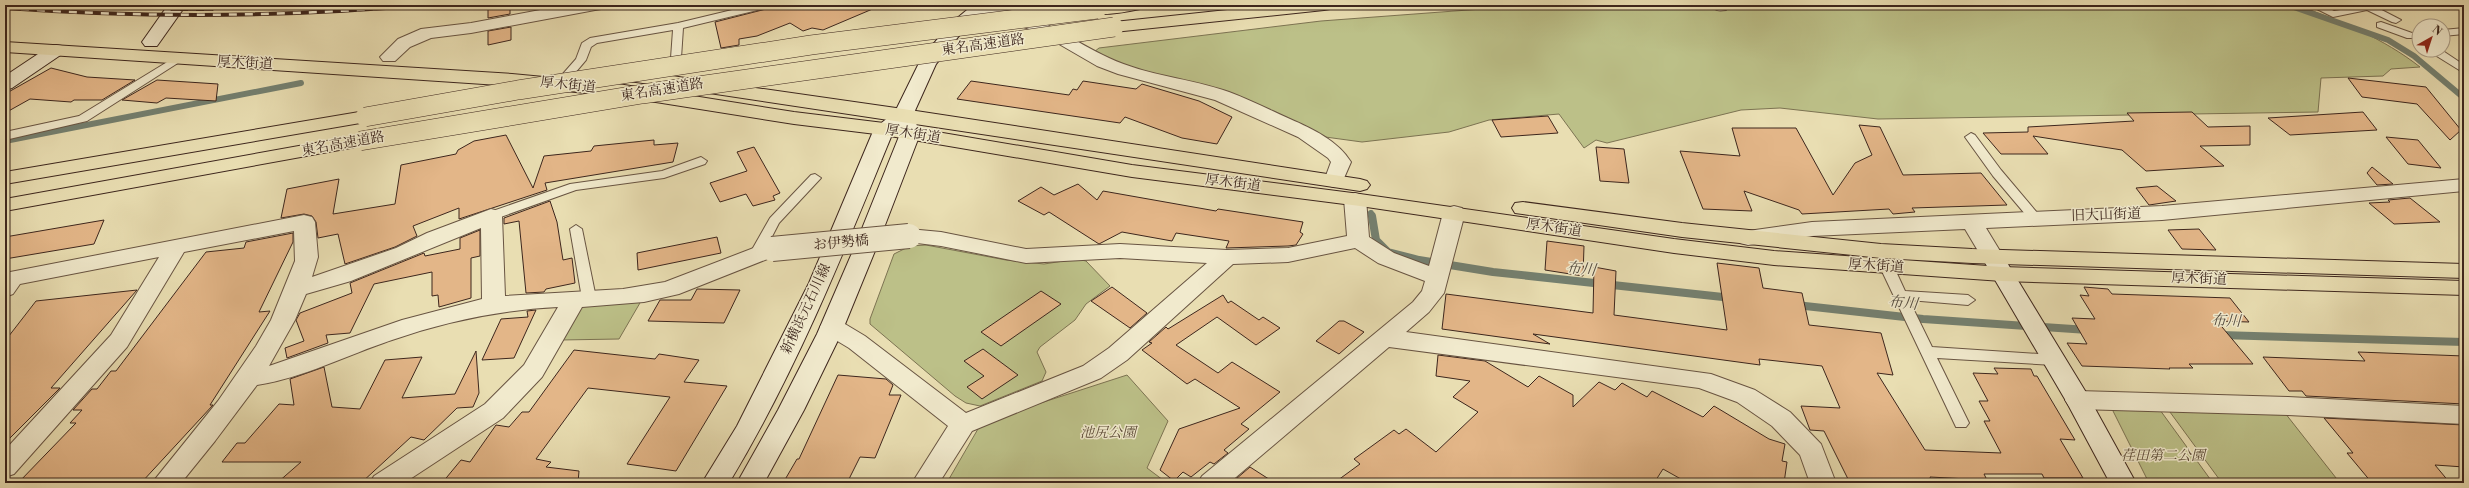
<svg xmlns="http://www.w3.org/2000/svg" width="2469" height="488" font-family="'Libre Bodoni','Noto Serif JP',serif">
<rect width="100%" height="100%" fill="#e9deb2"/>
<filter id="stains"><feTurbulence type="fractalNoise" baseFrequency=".005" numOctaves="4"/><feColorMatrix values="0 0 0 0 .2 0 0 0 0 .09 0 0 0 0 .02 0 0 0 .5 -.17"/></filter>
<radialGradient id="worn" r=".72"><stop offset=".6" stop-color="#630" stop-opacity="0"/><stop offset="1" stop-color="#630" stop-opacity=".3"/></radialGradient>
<!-- green -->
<g fill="#bcc088" stroke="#7c7352">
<path d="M1535,5H2297C2342,22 2383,38 2420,67L2391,69L2383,76L2321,78L2318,112L1878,119L1780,108L1741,110L1607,143L1596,140L1584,148L1559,114L1489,120L1449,132L1362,142L1318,136L1132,69L1094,52L1099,48L1321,21Z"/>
<polygon points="926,245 1006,260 1044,264 1077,259 1086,261 1110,286 1086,304 1075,320 1040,347 1037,352 1046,372 1042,381 980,406 966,403 955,396 870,324 870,319 894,254 910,246"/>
<polygon points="644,296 619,339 561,340 584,300"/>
<polygon points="1127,375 1168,421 1147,468 1167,483 962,483 949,479 982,422"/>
<polygon points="2167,408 2285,413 2340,483 2222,483"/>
<polygon points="2112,409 2160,410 2213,483 2149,483"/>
</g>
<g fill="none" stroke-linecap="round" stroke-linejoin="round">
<!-- stream-far1 -->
<g stroke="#748070" stroke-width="6">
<polyline points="2288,5 2388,40 2414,56 2464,98"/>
<polyline points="2464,104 2464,121"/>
<polyline points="5,141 301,83"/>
<polyline points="1371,213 1372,217"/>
</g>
<!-- stream -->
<g stroke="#748070" stroke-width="8">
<polyline points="1372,216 1376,240 1388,252 1419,260 1493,272 1732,298"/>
<polyline points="1796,305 1923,319 2088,330"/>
<polyline points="2220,335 2464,342"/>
</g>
</g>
<!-- building -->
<g fill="#e3b688" stroke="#3d261d">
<polygon points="488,5 510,5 510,14 488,18"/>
<polygon points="772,5 882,5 823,30 812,28 803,31 790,23 757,36 739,39 739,45 721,48 715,22 770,8"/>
<polygon points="511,27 511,40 488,45 488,31"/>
<polygon points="51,68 87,77 135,80 102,100 74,100 71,102 30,99 5,113 5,94"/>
<polygon points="2348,78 2426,87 2461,130 2450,140 2417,104 2362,97"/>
<polygon points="157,80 218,84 216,101 166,98 157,103 122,100"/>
<polygon points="971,81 1069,95 1073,89 1077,90 1083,81 1136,89 1142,84 1199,101 1232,117 1217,144 1182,138 1125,117 1120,123 957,99"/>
<polygon points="2192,112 2208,127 2250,126 2250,145 2200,146 2224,166 2146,171 2122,150 2033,136 2048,154 2001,154 1983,133 2028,132 2028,127 2134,121 2127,113"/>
<polygon points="2363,112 2377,130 2290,135 2268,118"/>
<polygon points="1548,116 1558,133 1501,137 1492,120"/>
<polygon points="1859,125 1880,127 1903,175 1981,173 2007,205 1912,208 1915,212 1893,214 1889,209 1802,214 1799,210 1744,191 1752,211 1703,209 1680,151 1740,156 1732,128 1796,128 1833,195 1855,163 1872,155"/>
<polygon points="506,135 533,188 544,156 591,151 594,146 654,140 654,145 678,143 673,162 545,183 547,190 459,219 459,208 413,226 417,236 395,247 345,264 338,234 318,238 316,222 312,216 304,214 281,218 287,189 339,179 333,214 395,204 401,165 456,154 458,150 474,141"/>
<polygon points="2386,137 2418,140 2441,168 2408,164"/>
<polygon points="754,147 780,193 773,196 775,200 753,206 746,194 720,202 710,183 747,171 737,152"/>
<polygon points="1596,147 1624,149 1629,183 1600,181"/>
<polygon points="2372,167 2393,184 2377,185 2367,173"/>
<polygon points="1078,184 1097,200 1103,191 1216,211 1218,209 1303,222 1300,232 1303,234 1296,245 1288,246 1226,248 1229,241 1176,233 1172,241 1122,232 1099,244 1049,212 1044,215 1018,201 1041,187 1054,195"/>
<polygon points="2157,186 2176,201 2149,205 2136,188"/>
<polygon points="2410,198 2440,222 2394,224 2369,203 2390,202 2388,200"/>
<polygon points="550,201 557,222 563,260 572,258 575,283 546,289 544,292 526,293 519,221 504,224 504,218"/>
<polygon points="104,220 94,244 5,259 5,237"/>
<polygon points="2199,229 2216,250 2182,249 2168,230"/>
<polygon points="480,230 480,256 471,258 471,298 439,307 438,295 432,296 432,272 374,284 350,333 326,335 328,343 287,358 285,348 304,341 296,320 300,313 352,293 350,283 424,253 425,256 460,249 460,238"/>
<polygon points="293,233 293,242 259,312 270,311 210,405 213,405 141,483 18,483 76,423 70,423 82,410 73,410 92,389 97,389 111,371 116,371 206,252 244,248 246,242"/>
<polygon points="717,237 721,253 638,270 637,253"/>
<polygon points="1547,241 1584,246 1583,276 1545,270"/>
<polygon points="1717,263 1759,268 1763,288 1802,293 1809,325 1881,333 1893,375 1877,373 1925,450 2001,453 1984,421 1990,421 1979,401 1988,401 1973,373 1998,374 1994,368 2031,369 2034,376 2037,376 2075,440 2060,439 2083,478 2044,478 2042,474 1984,474 1987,480 1930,477 1932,483 1850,483 1824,431 1810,430 1801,406 1840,408 1822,366 1759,359 1760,365 1533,334 1550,344 1442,329 1446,294 1593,313 1594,267 1616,271 1614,315 1727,330"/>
<polygon points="1112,287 1147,313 1130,328 1091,301"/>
<polygon points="2084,287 2108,289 2112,294 2230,298 2249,322 2217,321 2253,364 2189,364 2193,368 2169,368 2170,369 2082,366 2067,343 2087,344 2072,318 2095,319 2080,295 2089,296"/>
<polygon points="697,289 740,290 724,323 648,321 660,300 691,300"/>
<polygon points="137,290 51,388 60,388 5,443 5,341 36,301"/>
<polygon points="1041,291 1061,304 1001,346 981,332"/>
<polygon points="1223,295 1228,303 1231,301 1259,320 1263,317 1280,328 1256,345 1217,317 1176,345 1218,373 1232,362 1280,392 1241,424 1249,429 1224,450 1228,453 1214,464 1210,462 1191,477 1183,472 1174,481 1160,470 1179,429 1240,408 1195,379 1187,384 1142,350 1152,343 1149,342 1166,327 1168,329"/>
<polygon points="536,310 514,358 482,360 501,319 528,317 527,311"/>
<polygon points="1339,321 1344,321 1364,332 1339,354 1316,341"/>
<polygon points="983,349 1018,375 982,399 967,387 984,376 964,361"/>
<polygon points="574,350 655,359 659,354 699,360 684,382 727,386 676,471 627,464 670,397 588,388 536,459 551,462 546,467 579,471 578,483 442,483 461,460 470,462 496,425 509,427 522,412 529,412"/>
<polygon points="476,351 479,393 473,407 457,408 424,440 411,437 361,483 277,483 301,462 222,462 237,443 245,443 279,404 294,405 290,379 324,367 332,407 360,409 385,360 422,357 402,398 455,394"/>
<polygon points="2358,352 2464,356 2464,404 2306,396 2302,391 2289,391 2263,357 2365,361"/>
<polygon points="1438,355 1485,361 1528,387 1539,376 1573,395 1573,407 1599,382 1615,390 1622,383 1647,397 1652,391 1703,417 1714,406 1769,439 1785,444 1782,461 1787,462 1784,483 1688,483 1663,469 1654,483 1334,483 1360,464 1354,459 1394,430 1399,434 1406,429 1436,452 1478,412 1453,397 1470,381 1436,376"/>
<polygon points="838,375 886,379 893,385 889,395 901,395 875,458 860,457 847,483 783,483 797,459 799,459"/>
<polygon points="2324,418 2464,425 2464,467 2435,465 2450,483 2372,483 2347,453 2353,453"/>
<polygon points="1250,467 1275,483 1242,483 1236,479"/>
</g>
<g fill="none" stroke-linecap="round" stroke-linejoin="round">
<defs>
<g id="lane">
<polygon points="753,5 771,5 770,7 683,28 681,58 675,75 671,76 666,73 671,58 673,30 597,43 591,47 586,60 564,86 556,86 554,84 576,59 582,43 590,38 678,23"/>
<polygon points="2309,5 2322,5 2334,11 2372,5 2401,20 2396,23 2392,22 2367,10 2333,17"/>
<polygon points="2381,22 2412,33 2419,32 2419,38 2407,38 2377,27 2377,23"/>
<polygon points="2464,28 2464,34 2443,36 2443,30"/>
<polygon points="2435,51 2443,51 2464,65 2464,73 2435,55"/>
<polygon points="177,56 182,59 181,61 87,121 5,140 5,132 79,116"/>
<polygon points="1971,133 1975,135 2001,170 2039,215 2041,218 2039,221 2031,221 1993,176 1965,137"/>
<polygon points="701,157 707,161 705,164 664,178 576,190 495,219 491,220 485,216 487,213 570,184 662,171"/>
<polygon points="815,174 821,178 779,223 761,258 751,258 749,255 770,218 811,175"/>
<polygon points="576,225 582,229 596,298 589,303 582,298 570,229"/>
<polygon points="1887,263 1894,267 1905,291 1968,295 1975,300 1968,305 1909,300 1932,347 2054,355 2059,356 2061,360 2059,364 2054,365 1937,358 1969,423 1966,427 1956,427 1880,267"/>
</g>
<g id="street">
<polygon points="567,5 604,5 601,9 595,10 471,33 431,38 410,47 395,61 383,61 380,57 398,39 421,29 471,23"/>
<path d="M972,5C1029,5 1062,36 1109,58C1147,76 1190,78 1229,92C1250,100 1270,110 1290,119C1313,129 1338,141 1351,162L1341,185L1334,187L1327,185L1324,181L1331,162L1328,158L1298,137L1215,100L1118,74L1097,66L1040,33L997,17L973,12L970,8Z"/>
<path d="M1710,5H1728L1729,6L1726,10C1719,11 1715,11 1710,5Z"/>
<polygon points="2464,179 2464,191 2162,220 1986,228 2003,256 2000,261 1992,263 1984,261 1965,229 1812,236 1748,245 1740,243 1737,238 1740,233 1748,231 1812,222 2162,206"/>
<polygon points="1355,193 1362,195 1366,199 1369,237 1394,253 1429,266 1443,213 1446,208 1454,206 1462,208 1465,213 1444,293 1429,312 1406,332 1711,374 1755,390 1790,412 1821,444 1836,483 1810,483 1800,455 1772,426 1737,402 1699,388 1389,347 1229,483 1198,483 1202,476 1413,302 1422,291 1425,281 1378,263 1355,248 1288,262 1233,264 1127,360 1101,378 972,431 939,483 912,483 948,426 849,348 824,333 820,327 824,321 832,319 840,321 865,336 966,413 1083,366 1109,348 1207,263 1120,258 1026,263 941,246 901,241 898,236 901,231 909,229 941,232 1026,249 1120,244 1227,250 1288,248 1347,236 1344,199 1348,195"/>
<path d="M491,209L499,211L502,216L505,296L623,289L665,282L764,244L772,242L780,244L783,249L780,254L679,294L644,302L582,307L542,377L503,418L404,483H370L374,476L485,404L524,365L558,307C500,310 447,321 392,340C347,355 303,378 257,385L215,441L181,483H152L218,401L256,346L271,320L295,261L294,231L184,252L127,347L14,474L5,477V450L111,335L159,257L20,284L13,294L5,297V273L304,215L312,217L315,222L318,257L312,277L396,248L427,233ZM481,228L482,299L402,320L269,366L295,320L306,294L351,281Z"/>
<polygon points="2078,391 2288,397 2464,406 2464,424 2288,415 2078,409 2069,406 2065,400 2069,394"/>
</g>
<g id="secondary">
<polygon points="168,5 186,5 157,46 145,46 142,42"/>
<path d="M973,5H993L962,32L936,64L913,115L920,134L877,246L841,334L804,410L764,483H737L778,410L817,334L855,246L900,134L898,128L893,132C844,252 796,372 729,483H702L737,426L809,283L874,129L895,112L921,59L950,24Z"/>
<polygon points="56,45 62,46 65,50 62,54 12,88 5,90 5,76 50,46"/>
<polygon points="1992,249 2000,251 2003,256 2087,394 2136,483 2110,483 2066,401 1981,256 1984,251"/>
</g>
<g id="highway">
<path d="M1092,5H1143L1140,9C1126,12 1105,16 1091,13L1088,9Z"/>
<polygon points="1275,5 1333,5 1330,9 1324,10 1114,32 1108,31 1105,27 1108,23 1114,22"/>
<polygon points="5,42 512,74 618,84 794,112 884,123 1132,165 1360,194 1674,239 1774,251 2002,267 2464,281 2464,295 2002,281 1774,265 1674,253 1360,206 1132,177 884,135 794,124 618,96 512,86 5,52"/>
<polygon points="623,69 903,109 1360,179 1367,181 1370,185 1367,189 1360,191 616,79 614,75 616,71"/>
<polygon points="365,111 372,113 375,117 372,121 5,184 5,172"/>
<polygon points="360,135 367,137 370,141 367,145 5,211 5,199"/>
<polygon points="1523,202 1682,223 1881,244 1972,249 2464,264 2464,278 1972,263 1881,258 1682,237 1515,213 1512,208 1515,203"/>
</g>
</defs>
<!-- lane casing -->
<use href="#lane" stroke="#685442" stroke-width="2"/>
<!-- street casing -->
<use href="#street" stroke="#685442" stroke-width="2"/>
<!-- secondary casing -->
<use href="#secondary" stroke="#3d261d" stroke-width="2"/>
<!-- highway casing -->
<use href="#highway" stroke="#3d261d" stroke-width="2"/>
<!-- lane -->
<use href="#lane" fill="#f1eacd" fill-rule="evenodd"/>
<!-- street -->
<use href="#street" fill="#f1eacd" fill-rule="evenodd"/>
<!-- secondary -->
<use href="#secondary" fill="#f1eacd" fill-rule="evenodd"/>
<!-- highway -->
<use href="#highway" fill="#e9deb2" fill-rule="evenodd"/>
<defs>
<g id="rail">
<path d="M5,8C143,18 286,17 424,5"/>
<polyline points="172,9 212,9"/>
</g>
</defs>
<!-- rail casing -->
<use href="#rail" stroke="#3d261d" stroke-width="4"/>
<!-- rail -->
<use href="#rail" stroke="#f1eacd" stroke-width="2.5" stroke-dasharray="8" stroke-linecap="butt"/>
<defs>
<polyline id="street-bridge" points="772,249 909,236"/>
<g id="highway-bridge">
<polyline points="365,117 518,90 811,45 1097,9"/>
<polyline points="360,141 642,94 1114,27"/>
</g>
</defs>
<!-- street-bridge casing -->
<use href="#street-bridge" stroke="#685442" stroke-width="26" stroke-linecap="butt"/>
<!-- highway-bridge casing -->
<use href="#highway-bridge" stroke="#3d261d" stroke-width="20" stroke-linecap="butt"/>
<!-- street-bridge -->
<use href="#street-bridge" stroke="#f1eacd" stroke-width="24"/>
<!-- highway-bridge -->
<use href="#highway-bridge" stroke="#e9deb2" stroke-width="19"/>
</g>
<g text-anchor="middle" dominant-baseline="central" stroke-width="3" stroke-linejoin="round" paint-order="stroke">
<!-- street labels -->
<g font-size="14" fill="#3d261d" stroke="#f1eacd">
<text transform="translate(983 45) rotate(-8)">東名高速道路</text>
<text transform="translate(245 63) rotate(3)">厚木街道</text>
<text transform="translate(568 85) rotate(6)">厚木街道</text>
<text transform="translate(662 90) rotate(-9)">東名高速道路</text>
<text transform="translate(913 134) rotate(9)">厚木街道</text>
<text transform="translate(343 144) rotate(-10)">東名高速道路</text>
<text transform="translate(1233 183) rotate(7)">厚木街道</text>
<text transform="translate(2106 215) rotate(-2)">旧大山街道</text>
<text transform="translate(1554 228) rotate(8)">厚木街道</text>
<text transform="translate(841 243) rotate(-5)">お伊勢橋</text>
<text transform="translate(1876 266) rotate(4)">厚木街道</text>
<text transform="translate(2199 279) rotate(2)">厚木街道</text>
<text transform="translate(806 309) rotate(-65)">新横浜元石川線</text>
</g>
<!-- park labels -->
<g font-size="14" font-style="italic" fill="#5d4c38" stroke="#f1eacd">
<text x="1108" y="433">池尻公園</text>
<text x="2163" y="456">荏田第二公園</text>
</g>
<!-- water labels -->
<g font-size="15" font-style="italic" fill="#544c40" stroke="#f1eacd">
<text transform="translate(1581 269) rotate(6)">布川</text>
<text transform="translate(1903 303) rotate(6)">布川</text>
<text transform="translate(2226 321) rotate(2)">布川</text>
</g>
</g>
<!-- margin -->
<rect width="2469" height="488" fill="none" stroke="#e9deb2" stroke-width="20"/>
<rect x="6" y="6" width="2457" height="476" fill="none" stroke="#3d261d" stroke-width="2"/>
<rect x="10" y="10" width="2449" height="468" fill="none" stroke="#3d261d"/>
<!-- north arrow -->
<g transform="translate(2431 38) rotate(39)"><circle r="19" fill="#f1eacd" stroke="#a99c87"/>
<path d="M0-3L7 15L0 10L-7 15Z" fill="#8f2418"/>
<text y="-6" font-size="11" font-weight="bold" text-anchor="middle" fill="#3d261d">N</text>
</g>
<rect width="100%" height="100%" filter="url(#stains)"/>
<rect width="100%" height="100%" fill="url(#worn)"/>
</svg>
